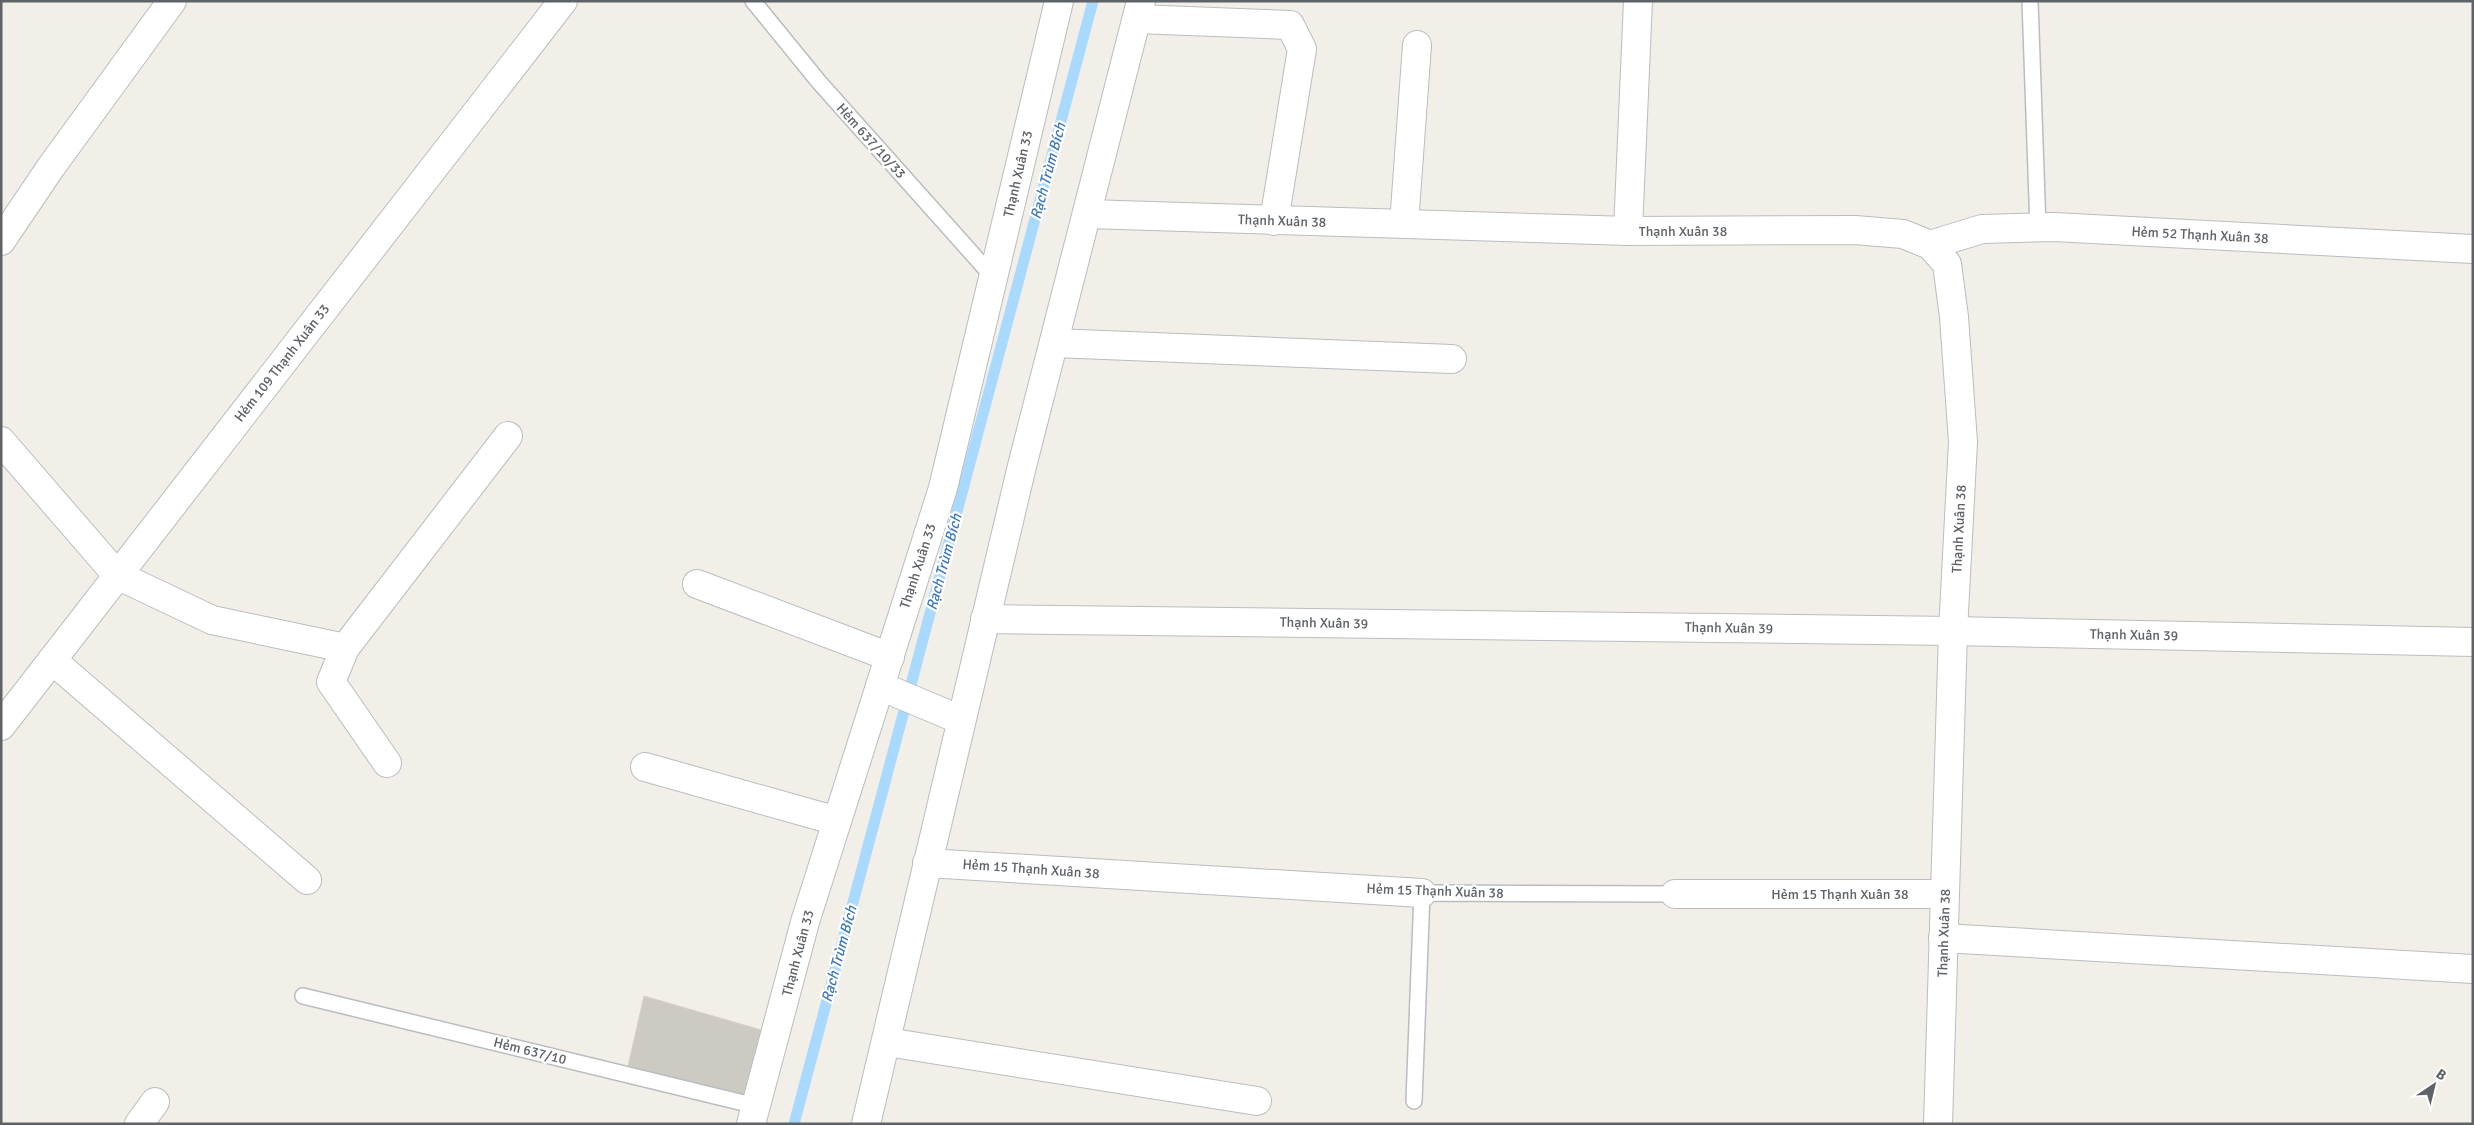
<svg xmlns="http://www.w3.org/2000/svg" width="2474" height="1125" font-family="Signika,sans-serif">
<rect width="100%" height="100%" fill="#f1efe7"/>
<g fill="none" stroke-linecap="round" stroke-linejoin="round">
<!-- stream -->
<polyline stroke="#aad9ff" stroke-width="11" points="794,1124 1093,1"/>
</g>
<!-- building -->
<polygon fill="#cdcac4" stroke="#d7d1c5" points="644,996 775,1034 756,1106 626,1075"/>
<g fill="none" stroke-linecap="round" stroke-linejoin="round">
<defs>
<g id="service">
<polyline points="753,1 819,82 993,277"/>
<polyline points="2030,1 2038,228"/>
<polyline points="303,996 756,1106"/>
<polyline points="1414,1101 1422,893 1675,894"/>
</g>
<g id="minor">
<polyline points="1137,19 1290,25 1302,49 1274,221"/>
<polyline points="1087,214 1628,231 1855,230 1903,234 1930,245 1947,264 1954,317 1963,442 1953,631 1938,1124"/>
<polyline points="1404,224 1417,45"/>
<polyline points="1628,231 1638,1"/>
<polyline points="1,241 51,167 172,1"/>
<polyline points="1930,245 1982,229 2054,227 2473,249"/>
<polyline points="1054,343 1452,359"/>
<polyline points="1,441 117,575 212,620 345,648 508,436"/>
<polyline points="697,584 890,657"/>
<polyline points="985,619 1953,631 2473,642"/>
<polyline points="345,648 331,682 387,763"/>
<polyline points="52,660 307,880"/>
<polyline points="880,686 961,720"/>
<polyline points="1,726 563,1"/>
<polyline points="645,767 837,821"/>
<polyline points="927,863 1422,893"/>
<polyline points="1675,894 1945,894"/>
<polyline points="1943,938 2473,969"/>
<polyline points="887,1042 1257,1101"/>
<polyline points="139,1124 155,1102"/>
<polyline points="751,1124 805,922 943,488 1059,1"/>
<polyline points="866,1124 1022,466 1141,1"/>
</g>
</defs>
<!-- service casing -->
<use href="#service" stroke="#b9bdc1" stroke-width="18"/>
<!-- minor casing -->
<use href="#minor" stroke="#b9bdc1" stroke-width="30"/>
<!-- service -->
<use href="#service" stroke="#fff" stroke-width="15"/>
<!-- minor -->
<use href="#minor" stroke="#fff" stroke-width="28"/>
</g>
<g text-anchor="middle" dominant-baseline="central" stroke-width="4.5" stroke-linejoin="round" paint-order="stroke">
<!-- street labels -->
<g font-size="14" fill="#5e6368" stroke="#fff">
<text transform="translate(871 141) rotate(48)">Hẻm 637/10/33</text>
<text transform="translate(1018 174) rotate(-77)">Thạnh Xuân 33</text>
<text transform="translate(1282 221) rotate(2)">Thạnh Xuân 38</text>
<text x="1683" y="231">Thạnh Xuân 38</text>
<text transform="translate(2200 235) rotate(3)">Hẻm 52 Thạnh Xuân 38</text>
<text transform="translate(282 363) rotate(-52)">Hẻm 109 Thạnh Xuân 33</text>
<text transform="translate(1959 529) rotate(-87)">Thạnh Xuân 38</text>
<text transform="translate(918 566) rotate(-72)">Thạnh Xuân 33</text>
<text transform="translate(1324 623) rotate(1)">Thạnh Xuân 39</text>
<text transform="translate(1729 628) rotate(1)">Thạnh Xuân 39</text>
<text transform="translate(2134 635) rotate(1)">Thạnh Xuân 39</text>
<text transform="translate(1031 869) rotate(4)">Hẻm 15 Thạnh Xuân 38</text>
<text transform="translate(1435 891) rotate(2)">Hẻm 15 Thạnh Xuân 38</text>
<text x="1840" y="894">Hẻm 15 Thạnh Xuân 38</text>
<text transform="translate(1944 933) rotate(-88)">Thạnh Xuân 38</text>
<text transform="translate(798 953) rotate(-75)">Thạnh Xuân 33</text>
<text transform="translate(530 1051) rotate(14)">Hẻm 637/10</text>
</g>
<!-- water labels -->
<g font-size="15" font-style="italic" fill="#3d79ba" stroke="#fff">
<text transform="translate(1048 171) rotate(-75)">Rạch Trùm Bích</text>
<text transform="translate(944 562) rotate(-75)">Rạch Trùm Bích</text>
<text transform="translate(839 954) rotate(-75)">Rạch Trùm Bích</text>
</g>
</g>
<!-- border -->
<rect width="2474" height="1125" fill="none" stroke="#5e6368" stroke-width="5"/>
<!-- north arrow -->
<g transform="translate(2434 1085) rotate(35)" stroke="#ffffff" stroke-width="4" paint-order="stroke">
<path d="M0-4L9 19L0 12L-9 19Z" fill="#5e6368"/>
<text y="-8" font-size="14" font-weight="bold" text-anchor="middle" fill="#5e6368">B</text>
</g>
</svg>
